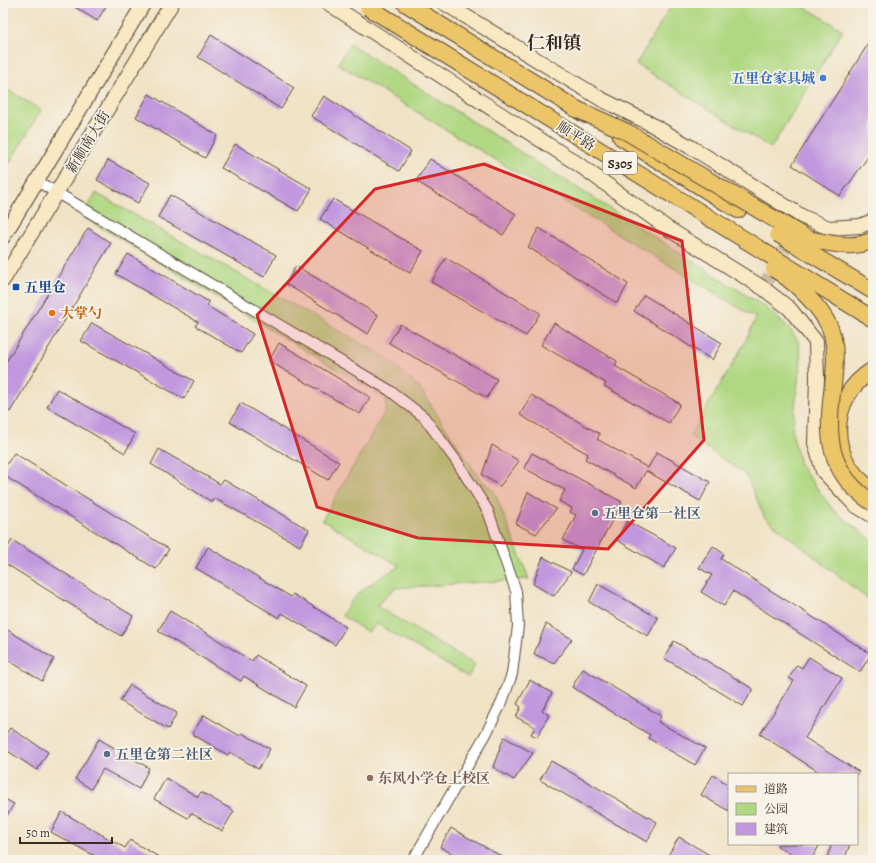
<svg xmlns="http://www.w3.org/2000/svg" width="876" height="863" font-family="Alegreya,'Noto Serif SC',serif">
<rect width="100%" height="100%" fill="#f7f3e8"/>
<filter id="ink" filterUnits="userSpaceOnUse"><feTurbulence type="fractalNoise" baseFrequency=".025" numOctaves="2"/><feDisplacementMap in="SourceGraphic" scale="8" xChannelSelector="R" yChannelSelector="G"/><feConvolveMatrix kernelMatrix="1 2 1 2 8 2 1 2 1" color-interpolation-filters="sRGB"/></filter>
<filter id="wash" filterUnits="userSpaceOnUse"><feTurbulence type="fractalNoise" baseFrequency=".012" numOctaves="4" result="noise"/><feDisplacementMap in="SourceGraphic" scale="16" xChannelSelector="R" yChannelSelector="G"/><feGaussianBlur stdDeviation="0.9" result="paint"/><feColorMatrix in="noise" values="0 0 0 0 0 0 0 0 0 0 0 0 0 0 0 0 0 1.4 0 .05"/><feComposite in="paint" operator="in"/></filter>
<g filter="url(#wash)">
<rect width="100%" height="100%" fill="#f0e2c5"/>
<!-- green -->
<g fill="#b0d883" stroke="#768150">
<polygon points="673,3 798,3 843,30 771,148 636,64"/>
<polygon points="350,44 765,307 788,327 798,341 801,358 792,431 800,465 833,510 873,541 873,603 765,518 746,475 690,436 744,344 756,318 338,64"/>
<polygon points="3,87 41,110 3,174"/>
<path d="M96,193L387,358L420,389L480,479L494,491L529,579L395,588L376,606L475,665L468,677L377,624L368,632L342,616C354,591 378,579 400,566L322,520L386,410V399L82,216Z"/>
</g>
<g id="blocks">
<!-- building -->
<g fill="#c198de">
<polygon points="69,3 108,3 97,21"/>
<polygon points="211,35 294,88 281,109 198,57"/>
<polygon points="873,36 873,150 840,196 792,165"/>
<polygon points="149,94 217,135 205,158 136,117"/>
<polygon points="324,96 411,151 399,171 311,116"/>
<polygon points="235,144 312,189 298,211 221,168"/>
<polygon points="430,159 516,214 503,235 416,181"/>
<polygon points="108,160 150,183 138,203 97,180"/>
<polygon points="170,195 276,255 264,277 158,217"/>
<polygon points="333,199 423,251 410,273 320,219"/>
<polygon points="88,228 111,243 10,412 3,408 3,367"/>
<polygon points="539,228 628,284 617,303 528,247"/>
<polygon points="128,254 209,302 207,306 253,334 241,353 195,326 198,322 116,274"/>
<polygon points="446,258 540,313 526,336 431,282"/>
<polygon points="296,266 378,315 368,334 286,284"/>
<polygon points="644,295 722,343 712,360 634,311"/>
<polygon points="92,323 194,381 184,399 81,341"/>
<polygon points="554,323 617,361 615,366 680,404 669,423 604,386 606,383 541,345"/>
<polygon points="400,324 497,379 487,398 389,343"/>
<polygon points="279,343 370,397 360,414 269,361"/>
<polygon points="57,389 135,434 125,453 47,407"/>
<polygon points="531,395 600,434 597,439 648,468 657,452 710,482 700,501 646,471 636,488 585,459 588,454 520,415"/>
<polygon points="241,403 339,462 328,480 230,422"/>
<polygon points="492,445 519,461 500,486 482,475"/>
<polygon points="159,449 220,484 224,480 309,530 300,546 214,498 212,502 151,464"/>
<polygon points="14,453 169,549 156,569 3,475 3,470"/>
<polygon points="532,453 622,502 583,575 572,569 582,550 563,540 576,515 570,512 572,508 559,501 565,490 524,468"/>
<polygon points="528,492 556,509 536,534 516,524"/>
<polygon points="627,521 676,548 664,568 617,540"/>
<polygon points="12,540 133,616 121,636 3,562 3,555"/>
<polygon points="713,546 724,554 721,559 871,654 860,672 733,591 724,606 701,592 712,575 699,568"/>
<polygon points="208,547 291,597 293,594 346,627 335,645 282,613 279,618 196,568"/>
<polygon points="543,557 571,572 554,596 533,584"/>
<polygon points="598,584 658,618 648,636 589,602"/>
<polygon points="170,611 252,661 256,655 306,686 294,707 244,676 241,681 158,631"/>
<polygon points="546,624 572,639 554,663 534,654"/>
<polygon points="3,627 54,659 42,681 3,657"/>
<polygon points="674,641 753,689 743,706 664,658"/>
<polygon points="809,657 842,678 805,738 859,772 857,774 822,774 760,734 794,681 789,678 797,665 802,668"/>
<polygon points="583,669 661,716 658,722 705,748 695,765 648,738 650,735 572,687"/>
<polygon points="530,680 552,693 542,711 549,715 537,737 531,734 535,727 516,717 521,707 517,704"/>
<polygon points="130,685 177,713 168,729 120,701"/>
<polygon points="204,715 240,736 242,733 270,749 258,769 230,752 228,755 192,734"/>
<polygon points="10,728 48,752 37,770 3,748 3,738"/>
<polygon points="504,737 533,753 514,780 493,767"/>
<polygon points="99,739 149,768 139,789 103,769 91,789 75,779"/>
<polygon points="551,761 657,822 647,842 540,780"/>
<polygon points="713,775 729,785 729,811 701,795"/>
<polygon points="166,778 198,797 201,792 234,811 222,831 191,813 188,818 154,799"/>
<polygon points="3,798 14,804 3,822"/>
<polygon points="62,812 125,848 130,840 164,860 102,860 51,832"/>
<polygon points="451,828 508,860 464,860 440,847"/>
<polygon points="679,837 718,860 672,860 667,857"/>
<polygon points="778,844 816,844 819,846 811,860 801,860 777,846"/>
<polygon points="832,844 850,844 844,860 826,860"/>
</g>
</g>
</g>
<g filter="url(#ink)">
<use href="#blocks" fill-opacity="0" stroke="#564637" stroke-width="1"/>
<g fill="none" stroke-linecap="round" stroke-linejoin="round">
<!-- secondary-tunnel -->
<polyline stroke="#ccbda4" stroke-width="14" stroke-dasharray="14 7" stroke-linecap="butt" points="763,288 803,217"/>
<defs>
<polyline id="street" points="37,181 389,390 424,417 457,462 488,511 516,591 518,626 512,674 502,702 486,734 413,860"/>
<g id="secondary">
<polyline points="328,3 578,164 667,228 763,288 790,309 816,342 817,379 815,443 823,471 855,505 873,516"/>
<polyline points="444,3 601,99 647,122 694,149 803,217 829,228 860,226 873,221"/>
<polyline points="3,237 144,3"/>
<polyline points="3,280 172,3"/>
</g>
<g id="primary">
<polyline points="405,3 586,115"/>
<polyline points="621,137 738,210"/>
<path d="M873,370C826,398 827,462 873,490"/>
</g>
</defs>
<!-- street casing -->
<use href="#street" stroke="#564637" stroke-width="12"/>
<!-- secondary casing -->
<use href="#secondary" stroke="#564637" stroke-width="16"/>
<!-- primary casing -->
<use href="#primary" stroke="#564637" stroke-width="18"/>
<!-- street -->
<use href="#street" stroke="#fff" stroke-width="10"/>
<!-- secondary -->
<use href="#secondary" stroke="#f8e8c3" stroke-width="14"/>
<!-- primary -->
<use href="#primary" stroke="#edc569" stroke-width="16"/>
<defs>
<g id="primary-bridge">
<polyline points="368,7 873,319"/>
<path d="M574,108L627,132L808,239C828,243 854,250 873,240"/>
<polyline points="778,234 873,291"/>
<path d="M774,269C794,281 821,307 830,328C837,346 835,367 833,385C826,436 827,473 873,503"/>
</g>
</defs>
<!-- primary-bridge casing -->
<use href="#primary-bridge" stroke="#564637" stroke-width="18" stroke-linecap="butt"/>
<!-- primary-bridge -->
<use href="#primary-bridge" stroke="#edc569" stroke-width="16"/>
</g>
</g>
<!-- marked area -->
<path fill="#d62828" fill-opacity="0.2" stroke="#d62828" stroke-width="3" stroke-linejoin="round" d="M484,164L682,241L704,440L608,549L418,538L317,507L257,315L375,189Z"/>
<!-- markers -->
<circle fill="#3f7fe0" stroke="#f7f3e8" stroke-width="1.5" cx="823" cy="78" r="4"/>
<rect fill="#1a4fb4" stroke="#f7f3e8" stroke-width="1.5" x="12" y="283" width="8" height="8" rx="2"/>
<circle fill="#e8710a" stroke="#f7f3e8" stroke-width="1.5" cx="52" cy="313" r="4"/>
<g fill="#5c6f8a" stroke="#f7f3e8" stroke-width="1.5">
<circle cx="595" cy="513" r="4"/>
<circle cx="107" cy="754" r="4"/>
</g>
<circle fill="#8d6e63" stroke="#f7f3e8" stroke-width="1.5" cx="370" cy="778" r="4"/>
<g text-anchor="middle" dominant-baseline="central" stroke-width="3.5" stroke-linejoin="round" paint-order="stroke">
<!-- shield labels -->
<rect fill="#f7f3e8" stroke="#73665b" stroke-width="1" x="603" y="152" width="34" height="22" rx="3"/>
<g font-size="13" font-weight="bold" fill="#3b2a1e">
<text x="620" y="163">S305</text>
</g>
<!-- shop labels -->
<g font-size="14" font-weight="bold" fill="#366cbe" stroke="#f7f3e8" text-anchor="end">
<text x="815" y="78">五里仓家具城</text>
</g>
<!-- street labels -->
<g font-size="14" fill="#3b2a1e" stroke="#f7f3e8">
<text transform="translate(576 136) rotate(32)">顺平路</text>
<text transform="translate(88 142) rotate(-59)">新顺南大街</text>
</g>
<!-- transit labels -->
<g font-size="14" font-weight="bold" fill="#164399" stroke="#f7f3e8" text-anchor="start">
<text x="24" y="287">五里仓</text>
</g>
<!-- food labels -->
<g font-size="14" font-weight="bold" fill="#c56008" stroke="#f7f3e8" text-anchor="start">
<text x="60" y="313">大掌勺</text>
</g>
<!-- service labels -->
<g font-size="14" font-weight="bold" fill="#4e5e75" stroke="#f7f3e8" text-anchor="start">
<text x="603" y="513">五里仓第一社区</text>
<text x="115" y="754">五里仓第二社区</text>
</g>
<!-- education labels -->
<g font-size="14" font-weight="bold" fill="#785e54" stroke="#f7f3e8" text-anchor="start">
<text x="378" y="778">东风小学仓上校区</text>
</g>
<!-- district labels -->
<g font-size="18" font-weight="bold" fill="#3b2a1e" stroke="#f7f3e8">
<text x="554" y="43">仁和镇</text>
</g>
</g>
<!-- margin -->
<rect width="876" height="863" fill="none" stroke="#f7f3e8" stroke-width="16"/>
<!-- legend -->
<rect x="728" y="773" width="130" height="72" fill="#f7f3e8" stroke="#aca397"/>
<rect x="736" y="786" width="20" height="6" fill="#edc569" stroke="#aca397"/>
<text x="764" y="793" font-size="12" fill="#3b2a1e">道路</text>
<rect x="736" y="803" width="20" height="12" fill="#b0d883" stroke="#aca397"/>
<text x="764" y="813" font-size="12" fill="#3b2a1e">公园</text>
<rect x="736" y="823" width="20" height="12" fill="#c198de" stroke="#aca397"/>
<text x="764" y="833" font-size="12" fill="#3b2a1e">建筑</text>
<!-- scale -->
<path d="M20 837v6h92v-6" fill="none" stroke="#3b2a1e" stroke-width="2"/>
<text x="26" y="837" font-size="12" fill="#3b2a1e" stroke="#f7f3e8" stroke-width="3" paint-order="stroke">50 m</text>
</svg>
